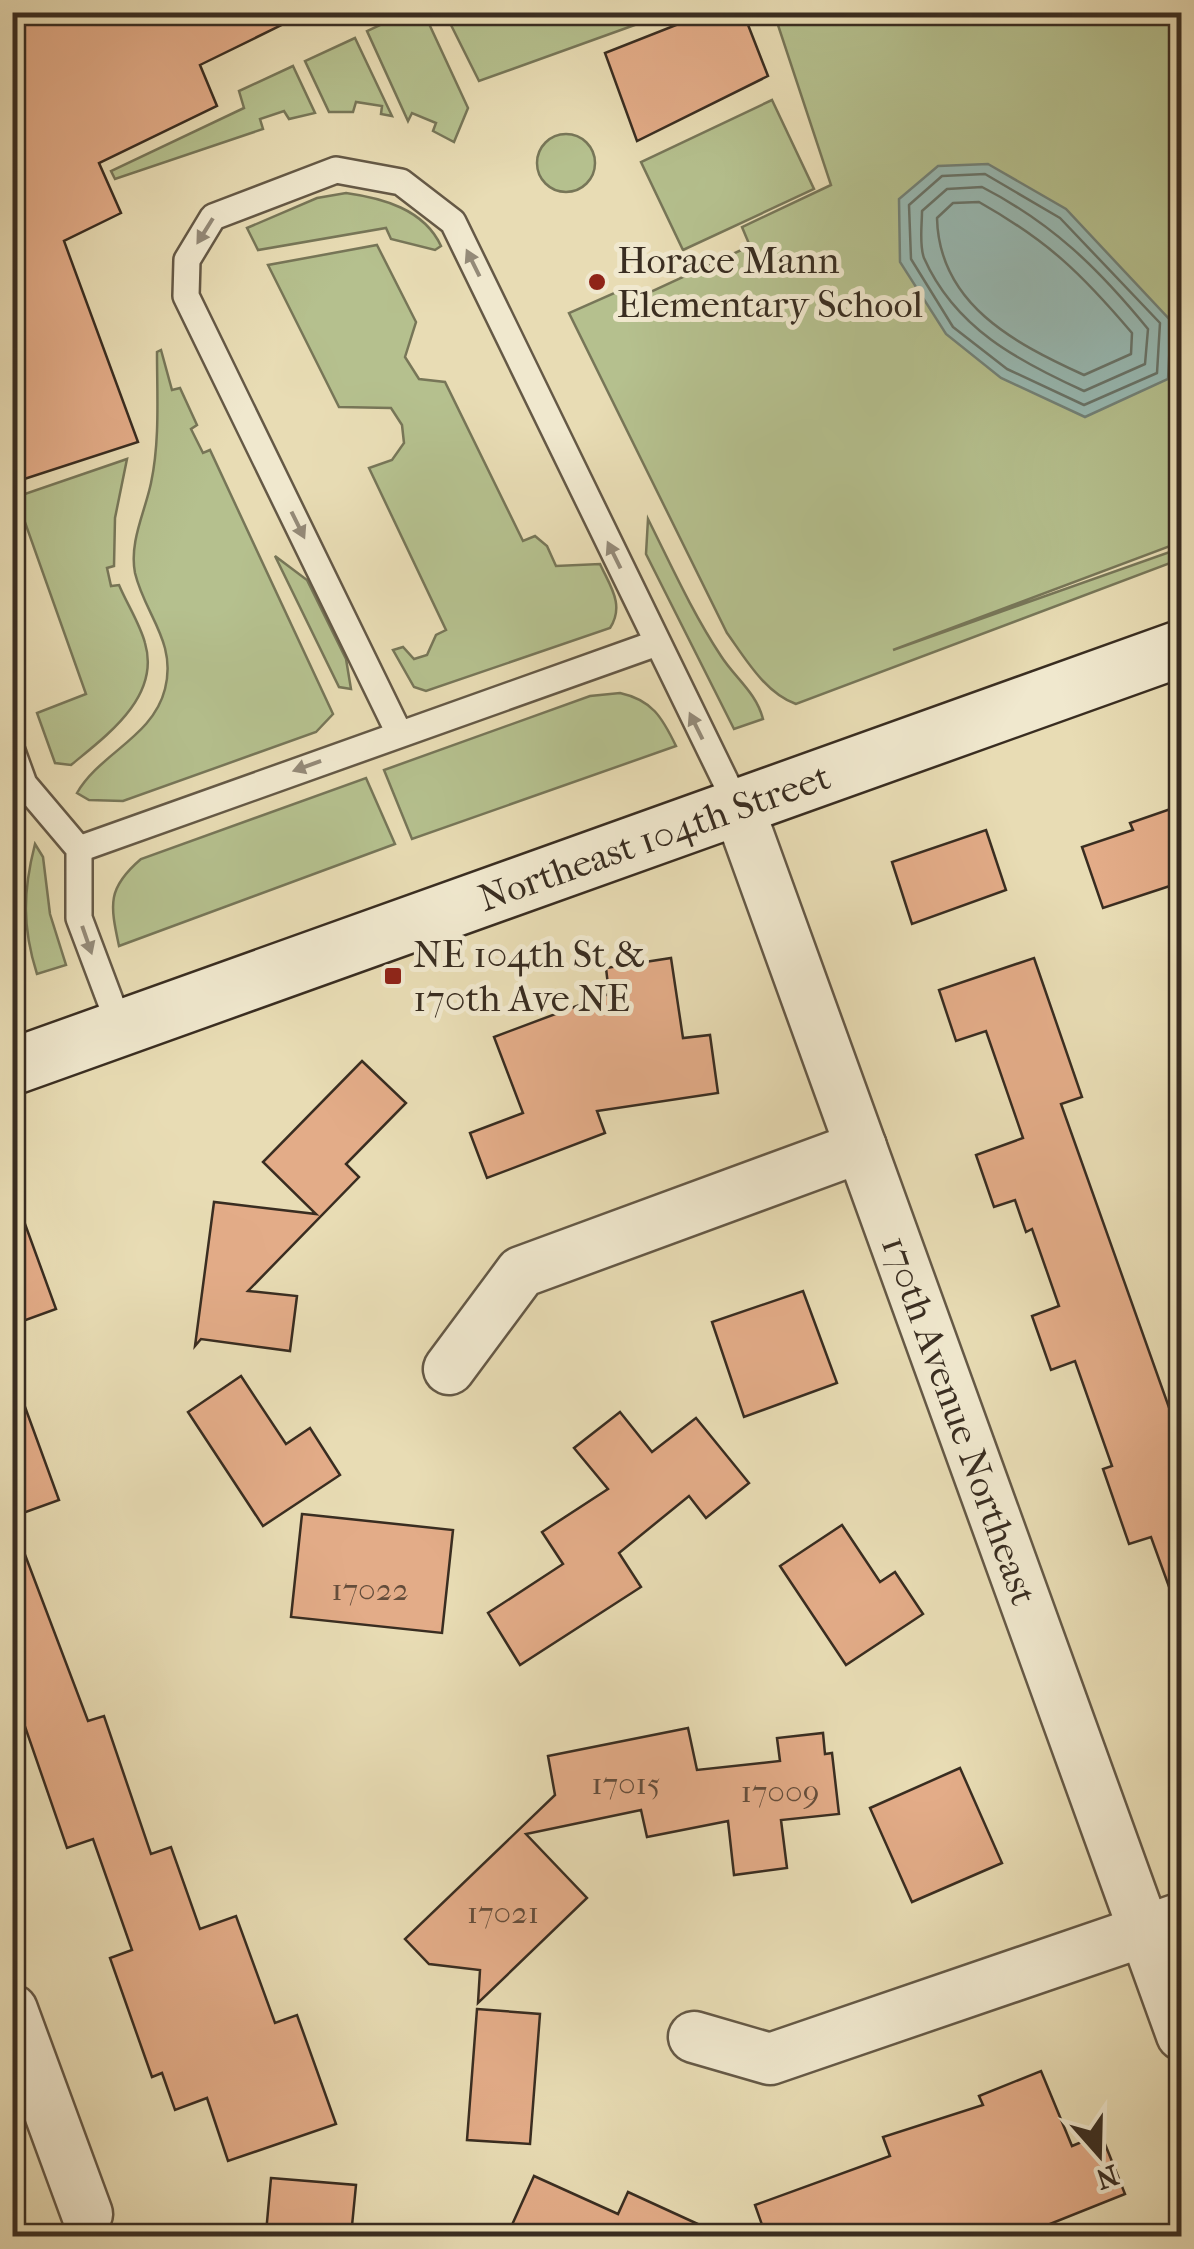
<svg xmlns="http://www.w3.org/2000/svg" width="1194" height="2249" font-family="'IM FELL French Canon',serif">
<rect width="100%" height="100%" fill="#e8dcb4"/>
<filter id="stains"><feTurbulence type="fractalNoise" baseFrequency=".002" numOctaves="4"/><feColorMatrix values="0 0 0 0 .2 0 0 0 0 .09 0 0 0 0 .02 0 0 0 .5 -.17"/></filter>
<radialGradient id="worn" r=".72"><stop offset=".6" stop-color="#630" stop-opacity="0"/><stop offset="1" stop-color="#630" stop-opacity=".3"/></radialGradient>
<!-- green -->
<g fill="#b5c08e" stroke="#777658" stroke-width="2.5">
<polygon points="408,12 424,13 468,108 454,142 433,131 436,123 412,113 408,121 367,31"/>
<polygon points="445,13 668,13 479,81"/>
<path d="M774,13H1181V542L893,650L1181,548V559L796,704C765,693 745,658 727,633L569,313L621,290L629,302L750,246L742,227L831,185Z"/>
<polygon points="355,38 392,116 381,114 382,106 356,102 353,112 329,112 305,61"/>
<polygon points="293,66 315,113 289,119 284,111 260,119 263,129 115,179 111,171 244,108 239,91"/>
<polygon points="772,100 814,189 683,250 641,162"/>
<circle cx="566" cy="163" r="29"/>
<path d="M346,193C382,198 424,209 441,246L435,250L391,239L386,228L258,250L247,228L317,198Z"/>
<path d="M377,245L416,322L405,357L419,379L445,382L523,541L535,536L547,546L556,566L600,564C610,586 625,605 610,628L426,691L414,687L393,650L403,647L414,659L427,655L436,635L446,630L369,468L392,460L404,443L402,425L391,408L339,407L268,265Z"/>
<path d="M161,350L172,390L180,388L197,425L191,429L203,453L210,450L333,714L316,732L123,801L89,800L77,793C100,753 153,737 165,689C177,642 145,615 135,573C129,542 145,512 151,483C160,441 157,395 157,352Z"/>
<path d="M127,459L115,518L114,566L107,568L111,586L119,585C127,604 140,624 145,643C161,697 106,736 71,765L55,763L37,713L86,694L16,497Z"/>
<path d="M648,519C671,565 692,612 721,656C735,678 756,692 763,719L734,729L646,554Z"/>
<polygon points="275,556 307,580 346,659 351,689 339,687"/>
<path d="M620,693C652,700 662,717 676,746L412,839L384,770L590,696Z"/>
<path d="M366,778L395,844L119,946C110,904 107,888 141,859Z"/>
<path d="M35,844L43,857L50,914L66,965L37,974C22,927 23,891 35,844Z"/>
</g>
<!-- water -->
<polygon fill="#98bab4" stroke="#728279" stroke-width="2.5" points="988,164 1066,209 1171,321 1168,379 1085,417 1001,378 946,334 900,262 899,199 938,166"/>
<g fill="none" stroke-linecap="round" stroke-linejoin="round">
<!-- shore -->
<g stroke="#68746a" stroke-width="2.5">
<polygon points="985,174 1060,218 1160,323 1157,373 1084,405 1007,369 953,327 911,259 909,205 942,176"/>
<path d="M982,187C1052,223 1098,268 1148,329L1145,364L1084,391C1018,361 955,328 924,258C919,245 922,225 922,211L947,189Z"/>
<path d="M979,202C1048,241 1081,273 1132,333L1131,354L1084,375C1014,343 939,304 937,218L953,203Z"/>
</g>
</g>
<!-- building -->
<g fill="#e3ac88" stroke="#392d21" stroke-width="2.5">
<polygon points="30,12 308,12 200,65 217,106 99,163 121,213 64,241 138,442 12,483 12,22"/>
<polygon points="709,12 743,12 768,76 637,141 605,53"/>
<polygon points="1182,805 1182,882 1103,908 1082,847 1133,830 1130,823"/>
<polygon points="986,830 1006,890 912,924 892,862"/>
<polygon points="671,958 683,1038 710,1035 718,1093 597,1111 605,1133 487,1178 470,1133 523,1113 494,1037 609,994 606,968"/>
<polygon points="1034,958 1082,1097 1061,1104 1182,1444 1182,1605 1176,1606 1151,1537 1129,1544 1103,1469 1112,1466 1075,1361 1051,1370 1032,1316 1059,1306 1032,1229 1026,1232 1015,1200 994,1207 976,1155 1023,1138 986,1031 956,1041 939,990"/>
<polygon points="362,1061 406,1103 346,1164 359,1177 248,1291 297,1296 290,1351 201,1339 195,1346 214,1202 316,1214 263,1162"/>
<polygon points="17,1202 56,1309 12,1325 12,1203"/>
<polygon points="803,1291 837,1383 744,1417 712,1322"/>
<polygon points="241,1376 286,1444 310,1428 340,1475 263,1526 188,1412"/>
<polygon points="17,1385 59,1500 12,1517 12,1386"/>
<polygon points="620,1412 652,1452 696,1418 749,1483 706,1518 689,1496 619,1553 641,1587 520,1665 488,1613 563,1564 542,1532 608,1489 574,1448"/>
<polygon points="302,1514 453,1530 442,1633 291,1617"/>
<polygon points="842,1525 880,1582 895,1572 923,1614 846,1665 780,1566"/>
<polygon points="16,1531 88,1721 104,1716 151,1854 171,1847 200,1929 236,1916 275,2023 297,2015 336,2124 228,2161 207,2098 175,2110 162,2073 152,2077 110,1958 132,1950 93,1839 67,1848 12,1689 12,1532"/>
<polygon points="688,1728 697,1770 780,1761 777,1738 823,1733 825,1754 832,1753 839,1814 781,1820 787,1868 734,1875 728,1821 647,1837 641,1810 526,1834 587,1898 478,2003 480,1970 429,1964 405,1939 555,1795 548,1756"/>
<polygon points="960,1768 1002,1863 912,1902 870,1808"/>
<polygon points="477,2009 540,2014 530,2144 467,2140"/>
<polygon points="1041,2071 1072,2146 1101,2134 1125,2194 1020,2236 766,2236 755,2205 890,2156 883,2137 983,2105 979,2096"/>
<polygon points="534,2176 618,2214 628,2192 724,2236 507,2236"/>
<polygon points="271,2178 356,2185 351,2236 266,2233"/>
</g>
<g fill="none" stroke-linecap="round" stroke-linejoin="round">
<defs>
<g id="lane">
<polyline points="399,733 186,296 187,260 213,217 336,170 401,182 453,222 738,807"/>
<polyline points="12,751 24,784 79,849 79,918 120,1027"/>
<polyline points="79,849 657,643"/>
</g>
<g id="street">
<path id="s1" d="M738,807L1182,2035"/>
<polyline points="449,1369 521,1272 861,1147"/>
<polyline points="12,2010 87,2214"/>
<polyline points="694,2037 770,2059 1182,1918"/>
</g>
<g id="secondary">
<path id="s2" d="M12,1067L1182,648"/>
</g>
</defs>
<!-- lane casing -->
<use href="#lane" stroke="#655946" stroke-width="30"/>
<!-- street casing -->
<use href="#street" stroke="#655946" stroke-width="55"/>
<!-- secondary casing -->
<use href="#secondary" stroke="#392d21" stroke-width="60"/>
<!-- lane -->
<use href="#lane" stroke="#f0e8ce" stroke-width="25"/>
<!-- street -->
<use href="#street" stroke="#f0e8ce" stroke-width="50"/>
<!-- secondary -->
<use href="#secondary" stroke="#f0e8ce" stroke-width="55"/>
</g>
<!-- one-way arrows -->
<defs><path id="oneway-solid" d="M-6-.8H1V-3.2L6.5 0L1 3.2V.8H-6Z" transform="scale(2.5)"/></defs>
<g fill="#948a78">
<use href="#oneway-solid" transform="translate(205 231) rotate(122)"/>
<use href="#oneway-solid" transform="translate(473 263) rotate(-116)"/>
<use href="#oneway-solid" transform="translate(298 525) rotate(64)"/>
<use href="#oneway-solid" transform="translate(614 555) rotate(-116)"/>
<use href="#oneway-solid" transform="translate(696 726) rotate(-116)"/>
<use href="#oneway-solid" transform="translate(307 766) rotate(160)"/>
<use href="#oneway-solid" transform="translate(87 940) rotate(71)"/>
</g>
<!-- markers -->
<g fill="#8f2418" stroke="#f0e8ce" stroke-width="4">
<circle cx="597" cy="282" r="10"/>
<rect x="383" y="966" width="20" height="20" rx="5"/>
</g>
<g text-anchor="middle" dominant-baseline="central" stroke-width="10" stroke-linejoin="round" paint-order="stroke">
<!-- number labels -->
<g font-size="32" fill="#644d3b">
<text x="370" y="1589">17022</text>
<text x="626" y="1783">17015</text>
<text x="780" y="1791">17009</text>
<text x="503" y="1912">17021</text>
</g>
<!-- poi labels -->
<g font-size="38" fill="#392d21" stroke="#f0e8ce" text-anchor="start">
<text x="617" y="260">Horace Mann<tspan x="617" dy="44">Elementary School</tspan></text>
<text x="413" y="954">NE 104th St &amp;<tspan x="413" dy="44">170th Ave NE</tspan></text>
</g>
<!-- street labels -->
<g font-size="38" fill="#392d21" stroke="#f0e8ce">
<text stroke="none"><textPath href="#s2" startOffset="682">Northeast 104th Street</textPath></text>
<text stroke="none"><textPath href="#s1" startOffset="652">170th Avenue Northeast</textPath></text>
</g>
</g>
<!-- margin -->
<rect width="1194" height="2249" fill="none" stroke="#e8dcb4" stroke-width="50"/>
<rect x="15" y="15" width="1164" height="2219" fill="none" stroke="#392d21" stroke-width="5"/>
<rect x="25" y="25" width="1144" height="2199" fill="none" stroke="#392d21" stroke-width="2.5"/>
<!-- north arrow -->
<g transform="translate(1099 2154) rotate(160)" stroke="#f0e8ce" stroke-width="8" paint-order="stroke">
<path d="M0-8L18 38L0 25L-18 38Z" fill="#392d21"/>
<text y="-15" font-size="28" font-weight="bold" text-anchor="middle" fill="#392d21">N</text>
</g>
<rect width="100%" height="100%" filter="url(#stains)"/>
<rect width="100%" height="100%" fill="url(#worn)"/>
</svg>
